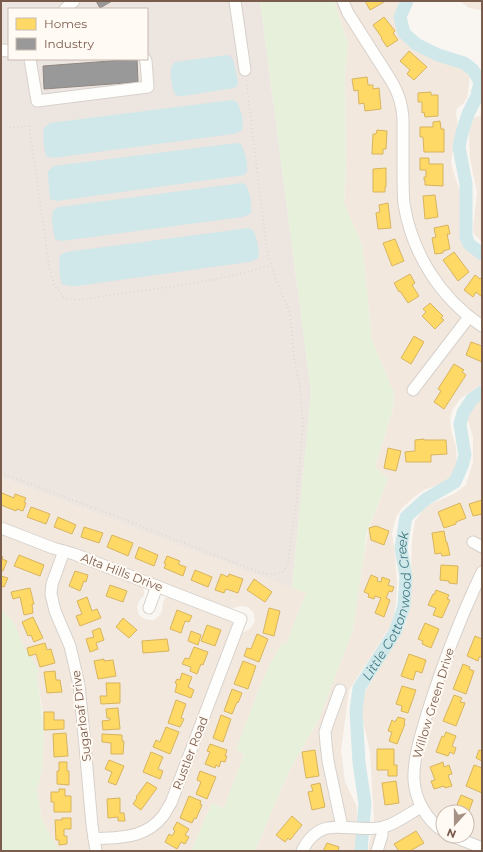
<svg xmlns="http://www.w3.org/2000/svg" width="483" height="852" font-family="Montserrat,sans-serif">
<rect width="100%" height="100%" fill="#f9f5f0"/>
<!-- residential -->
<g fill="#f2e8de" fill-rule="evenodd">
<polygon points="334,1 403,1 398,12 397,21 400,30 408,41 425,52 455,65 466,71 470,76 467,98 463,104 457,108 456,113 458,126 451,160 452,167 460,192 461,204 461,242 467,250 482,262 482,384 460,399 453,409 450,418 451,430 456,447 457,466 454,474 445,482 424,490 414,497 402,508 396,517 392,533 395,553 397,584 396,604 391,625 349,690 341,751 345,782 357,807 356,849 355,851 255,851 289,771 319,719 353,630 361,572 369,528 388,479 375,467 393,409 394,393 372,340 362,244 344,204 346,166 345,73 348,44"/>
<polygon points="460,1 482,1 482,9 481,10 469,8"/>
<polygon points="482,114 482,242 474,234 473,228 477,192 470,159 469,135 473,118 479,116"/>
<path d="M482,398V851H368L374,820L370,752L362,716L361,703L366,690L382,663L397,641L405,625L410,605L412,540L415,521L426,506L454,494L466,485L473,462V437L467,417L469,411L475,403ZM443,812H467V836H443Z"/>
<polygon points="1,477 306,593 286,645 282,643 268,668 257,694 237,750 244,754 224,808 212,803 191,851 100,851 100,847 105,842 152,832 239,635 251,628 255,621 254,613 248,607 240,606 233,608 226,608 1,521"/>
<polygon points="1,535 51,554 55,556 56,561 47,585 68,654 75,688 91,851 56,851 57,849 42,820 37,790 42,771 43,715 37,676 39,671 25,651 14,623 1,609"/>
<polygon points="69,559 75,559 140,585 144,590 144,595 139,601 137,607 139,615 143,618 149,620 154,620 159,616 162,611 163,602 165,598 168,597 230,620 233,624 233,627 163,809 148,825 130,831 104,833 99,831 96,826 86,702 57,600 57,585 66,562"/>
</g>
<!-- industrial -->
<path fill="#ede5e0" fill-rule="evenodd" d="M1,1H260L311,392L292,588L1,477ZM9,9H147V59H9Z"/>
<!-- green -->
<g fill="#e7f0db">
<polygon points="260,1 334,1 348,44 345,73 346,166 344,204 362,244 372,340 394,393 393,408 375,467 388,479 367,532 353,630 319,719 289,771 255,851 191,851 212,803 224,808 244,754 236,750 257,694 268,668 282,643 286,645 306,593 292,588 311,392"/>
<polygon points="1,609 14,623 25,650 27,649 39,671 37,676 44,731 42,771 37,790 42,820 58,849 56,851 1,851"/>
</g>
<!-- water -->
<g fill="#d0e8ea">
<path d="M227,55L230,56L233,59L238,81L237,86L234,88L183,96C180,96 178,96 176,95C172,92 170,73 171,68C172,65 173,65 175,62Z"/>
<polygon points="473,70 482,76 482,99 471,92 474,80"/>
<path d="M233,100L237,102C241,110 244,120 242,130L239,132L233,134L60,157L53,158L46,156C44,150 42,133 44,128C46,125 48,125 50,123Z"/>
<path d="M237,143L241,144C245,153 248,163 247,172L244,175L237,176L64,200L57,201L50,199L48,176V171L54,166Z"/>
<path d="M242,183L246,185C250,193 252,203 251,213L248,215L242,217L69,240L62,241L55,239C53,233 51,216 53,211C55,209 56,208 59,207Z"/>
<path d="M249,228L253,230C257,239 260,249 258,258L255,260L249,262L76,286H69L62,284C60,279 58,261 60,256C62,254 64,253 66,252Z"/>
</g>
<!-- homes -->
<g fill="#ffd966" stroke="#d7b45e">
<polygon points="365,1 383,1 384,2 370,10"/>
<polygon points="384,17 395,31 393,33 398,40 387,47 381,38 382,38 373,25"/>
<polygon points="409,51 427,67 414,80 407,74 410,70 400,61"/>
<polygon points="367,77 368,85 373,85 373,89 379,88 381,109 365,111 364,103 359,104 358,90 354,91 352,79"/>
<polygon points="431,92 431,95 438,95 438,116 425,117 424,112 422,113 422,102 418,102 418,93"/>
<polygon points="440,121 441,129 444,129 444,152 424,152 423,137 420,137 420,127 433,127 433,122"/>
<polygon points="377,130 387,131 386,149 383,149 383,154 372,154 373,134 376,134"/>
<polygon points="420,158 429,158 429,164 443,164 443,186 425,185 425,180 424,180 424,177 426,177 426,170 420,170"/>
<polygon points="386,168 386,187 385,187 385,192 373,192 373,169"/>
<polygon points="435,195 438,217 425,219 423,196"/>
<polygon points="388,203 391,228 378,229 376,213 380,212 379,205"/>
<polygon points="448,225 450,234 447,234 450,249 443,251 443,253 435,254 432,238 436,237 434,228"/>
<polygon points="395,239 404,261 392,266 383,243"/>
<polygon points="454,252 469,272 458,281 443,260"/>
<polygon points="410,274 415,283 412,285 419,296 408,303 400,291 399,292 394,283"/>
<polygon points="475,275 480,279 482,277 482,297 476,292 473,297 464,290"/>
<polygon points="430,303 443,316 441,318 444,320 435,329 422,316 426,312 423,309"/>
<polygon points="414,336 424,342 411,364 401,358"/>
<polygon points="471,342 482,346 482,362 466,355"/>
<polygon points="454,364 464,370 462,372 466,375 444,409 434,402 441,391 438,389"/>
<polygon points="424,439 424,440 446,440 447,454 431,455 431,462 406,462 405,452 415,451 415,440"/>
<polygon points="388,448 401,451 396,471 384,468"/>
<polygon points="2,493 14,498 15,494 26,498 24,502 26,503 23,511 17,509 16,511 1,505 1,496"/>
<polygon points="482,500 482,514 473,516 469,504"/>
<polygon points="460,503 466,518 456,522 456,524 444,528 438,512"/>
<polygon points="31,507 50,514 46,524 27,517"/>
<polygon points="58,517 76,525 72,534 54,527"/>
<polygon points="376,526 389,531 384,545 371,540 369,528"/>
<polygon points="84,527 103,533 99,543 81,537"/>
<polygon points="444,531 446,542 447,542 450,555 442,556 441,553 435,554 432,533"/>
<polygon points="112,535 133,543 128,556 107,547"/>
<polygon points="139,547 158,555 154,566 135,558"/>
<polygon points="19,555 44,565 40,576 14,566"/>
<polygon points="1,556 3,557 2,559 7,561 3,571 1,571"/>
<polygon points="167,556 180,561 178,564 186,567 183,576 164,568 166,564 164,563"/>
<polygon points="441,565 458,566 457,584 449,583 449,581 440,580"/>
<polygon points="195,570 212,577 208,587 191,580"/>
<polygon points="75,571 88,575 86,582 84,581 80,591 69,586"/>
<polygon points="221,574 228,577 229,574 243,579 238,593 226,589 224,593 215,590"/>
<polygon points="371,575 378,578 377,581 381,582 382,577 390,580 388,585 394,587 392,592 389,591 386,598 390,600 384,617 375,613 381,598 375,596 374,599 368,597 369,594 364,592"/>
<polygon points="1,576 8,578 4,587 1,586"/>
<polygon points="254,579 272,592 265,602 247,590"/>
<polygon points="110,585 127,591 123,602 106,596"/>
<polygon points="30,588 34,604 32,604 33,613 24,615 20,597 13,599 11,592"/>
<polygon points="436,590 449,595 447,599 450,600 442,618 433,615 436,608 428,605 433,594 434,595"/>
<polygon points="87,597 92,611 97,609 101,618 80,626 76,616 82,614 77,601"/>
<polygon points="269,608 280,611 274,636 263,633"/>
<polygon points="177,610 192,616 189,622 185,621 181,633 170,629"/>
<polygon points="33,617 43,638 34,642 31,635 28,636 22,622"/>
<polygon points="123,618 137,630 129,638 116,627"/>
<polygon points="425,623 439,629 431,648 422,644 423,641 418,639"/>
<polygon points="207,625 221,630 215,646 201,641"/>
<polygon points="100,628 104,640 96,643 98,649 90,652 86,639 94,637 92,631"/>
<polygon points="191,631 201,635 198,645 188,641"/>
<polygon points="257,634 268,639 259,662 244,656 247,648 251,649"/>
<polygon points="475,636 482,639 482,657 479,657 478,661 467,656"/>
<polygon points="167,639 169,651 143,653 142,641"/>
<polygon points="45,643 47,650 51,649 55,663 40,667 36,654 29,656 27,648"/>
<polygon points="194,647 208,652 203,665 201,664 197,674 190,671 191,667 182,664 185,658 189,659"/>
<polygon points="409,654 426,660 422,673 416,671 413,680 401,676"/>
<polygon points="104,659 104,661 113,660 116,676 98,679 94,661"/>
<polygon points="243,661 256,666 248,689 234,684"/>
<polygon points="463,664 470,667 469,669 474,671 466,694 453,689"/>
<polygon points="55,671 56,680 60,680 62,692 47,693 44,672"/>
<polygon points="182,673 192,677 188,687 194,690 191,698 175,692 177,684 175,683 177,679 180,680"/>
<polygon points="106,683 120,683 120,703 101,704 100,696 107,696"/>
<polygon points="402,686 416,690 408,713 401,711 402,706 396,704"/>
<polygon points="232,689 242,693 238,703 237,702 232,714 224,711"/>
<polygon points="454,695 462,698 460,702 465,703 456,726 443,721"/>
<polygon points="176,700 186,704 181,718 184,719 180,727 168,723"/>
<polygon points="118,708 120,729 103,730 102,721 110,720 110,718 107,718 106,709"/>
<polygon points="44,712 54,712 54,720 64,720 64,729 44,730"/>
<polygon points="221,715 231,719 223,742 213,738"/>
<polygon points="398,717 405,719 404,724 405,724 397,744 389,741 392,732 388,731 392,720 395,722"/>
<polygon points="166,727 179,732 170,754 153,747 156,740 160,742"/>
<polygon points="446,732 456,736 452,746 456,748 454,754 450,752 448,756 436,752 442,736 444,737"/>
<polygon points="66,733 68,756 54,757 53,734"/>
<polygon points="102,734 122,735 122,741 124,741 123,754 111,754 111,743 102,742"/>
<polygon points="210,744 227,750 225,756 227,756 225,762 221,761 219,767 216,765 215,768 205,764 210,752 207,751"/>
<polygon points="377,749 394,749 394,765 397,765 397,776 388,776 388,770 377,770"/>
<polygon points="315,750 319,776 306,778 302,752"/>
<polygon points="479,750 482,751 482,761 476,758"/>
<polygon points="151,752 163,757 158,769 163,771 160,779 143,772"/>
<polygon points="109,760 124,766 116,785 108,782 112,772 105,769"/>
<polygon points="59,762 67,762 67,771 69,771 69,785 57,784 57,771 59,771"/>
<polygon points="443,762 444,767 449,765 452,774 448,775 452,786 445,788 444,786 434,789 431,781 435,780 430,767"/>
<polygon points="474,765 482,768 482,779 481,782 482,783 482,793 466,786"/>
<polygon points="200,771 216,777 207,799 196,794 201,782 197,780"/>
<polygon points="396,781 399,803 385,805 382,783"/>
<polygon points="147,782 157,788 141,810 133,804 137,798 136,797"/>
<polygon points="320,783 325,807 312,810 308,792 313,791 311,785"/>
<polygon points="59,789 65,789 65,796 71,796 71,812 54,812 54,802 51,802 51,792 59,792"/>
<polygon points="461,795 473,800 467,816 467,812 454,812"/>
<polygon points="189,796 201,801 200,804 202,805 196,819 194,818 192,823 180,818"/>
<polygon points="120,798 120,813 124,813 125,821 118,821 118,817 108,818 107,799"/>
<polygon points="292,816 302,825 290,840 288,838 285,842 276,835"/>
<polygon points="62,818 71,818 71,829 64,829 64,836 67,836 67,844 59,845 59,840 56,840 55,820 62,820"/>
<polygon points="177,822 189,829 185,835 189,837 185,844 181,842 177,849 165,842 169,834 172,836 175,831 173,829"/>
<polygon points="416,831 424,843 410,851 399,851 394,844"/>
<polygon points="327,843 339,847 338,851 323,851"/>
</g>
<!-- industry -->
<g fill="#999" stroke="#908782">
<polygon points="96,1 112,1 100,8"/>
<polygon points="137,59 138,82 44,89 43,66"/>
</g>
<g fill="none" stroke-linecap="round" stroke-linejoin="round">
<!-- river -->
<g stroke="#d0e8ea" stroke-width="13">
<polyline points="407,1 400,17 404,33 416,44 438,55 464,63 473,70 479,80 480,84 477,96 468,114 462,133 459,147 466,184 466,237 469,244 482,254"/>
<path id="s1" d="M361,851L365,803L359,763L356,711L359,688L395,632L404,606L406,577L401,548L406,517L426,499L455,482L462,466L465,455L463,443L460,424L463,413L472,399L482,392"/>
</g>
<defs>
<g id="minor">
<polyline points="235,1 245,70"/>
<path d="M343,1L348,13L392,82C399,95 402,104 403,118C403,136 403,153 403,170C403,181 403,193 404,204C412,253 440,298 482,326"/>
<polyline points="65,9 74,1"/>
<polyline points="1,51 4,50 9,51"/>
<polyline points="30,59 37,101 148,87 146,61 145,59"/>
<polyline points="413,390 469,317"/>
<path d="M1,528L53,548L74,554L241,619L171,803C168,807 166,812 163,816C145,839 120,837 94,839"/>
<polyline points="473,542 482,547"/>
<polyline points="64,551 52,584 51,594 55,611 70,646 79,685 85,746 92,825 96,851"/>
<polyline points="149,608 157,586"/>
<polyline points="340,690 329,720 325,732 326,744 328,761 342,827"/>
<path d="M443,831C427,820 415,800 414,780C413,758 421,735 427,714C442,666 460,618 482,572"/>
<polyline points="452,836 480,847"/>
<path d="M302,851C322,811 350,835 383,827C394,825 410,813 421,807"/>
<polyline points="377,851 382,835 382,828"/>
</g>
</defs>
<!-- minor casing -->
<use href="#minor" stroke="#d7d1cb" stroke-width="13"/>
<!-- path -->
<g stroke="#dcd5d0" stroke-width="1.5" stroke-dasharray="1 3" stroke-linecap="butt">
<path d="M1,128L29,126L49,265L54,285L64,298L80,300C144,289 209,285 271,265"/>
<polyline points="1,473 121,518 238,564 266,574 275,574 283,572 288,564 297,496 303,426 300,388 294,357 290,313 275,277 267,251 246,78"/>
</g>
<!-- minor -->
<use href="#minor" stroke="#fefefd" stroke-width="11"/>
</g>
<g text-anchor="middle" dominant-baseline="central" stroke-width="4" stroke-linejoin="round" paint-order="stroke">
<!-- street labels -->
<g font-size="12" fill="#7a5c4d" stroke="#fffaf3">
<text transform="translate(122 572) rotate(21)">Alta Hills Drive</text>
<text transform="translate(433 703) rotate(-73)">Willow Green Drive</text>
<text transform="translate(81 716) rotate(-97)">Sugarloaf Drive</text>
<text transform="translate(190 753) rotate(-69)">Rustler Road</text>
</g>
<!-- water labels -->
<g font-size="13" font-style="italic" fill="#437c86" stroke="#fffaf3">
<text stroke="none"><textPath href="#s1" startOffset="254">Little Cottonwood Creek</textPath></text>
</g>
</g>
<!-- border -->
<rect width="483" height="852" fill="none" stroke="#7a5c4d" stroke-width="4"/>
<!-- legend -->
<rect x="8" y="8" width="140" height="52" fill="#fffaf3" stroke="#cabbb1"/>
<rect x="16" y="18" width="20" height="12" fill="#ffd966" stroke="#cabbb1"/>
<text x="44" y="28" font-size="12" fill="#7a5c4d">Homes</text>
<rect x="16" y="38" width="20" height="12" fill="#999999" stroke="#cabbb1"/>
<text x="44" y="48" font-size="12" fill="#7a5c4d">Industry</text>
<!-- north arrow -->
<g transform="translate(455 824) rotate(201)"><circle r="19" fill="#fffaf3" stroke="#cabbb1"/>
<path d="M0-3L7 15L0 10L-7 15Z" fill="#a69286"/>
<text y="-6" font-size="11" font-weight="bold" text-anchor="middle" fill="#7a5c4d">N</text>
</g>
</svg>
